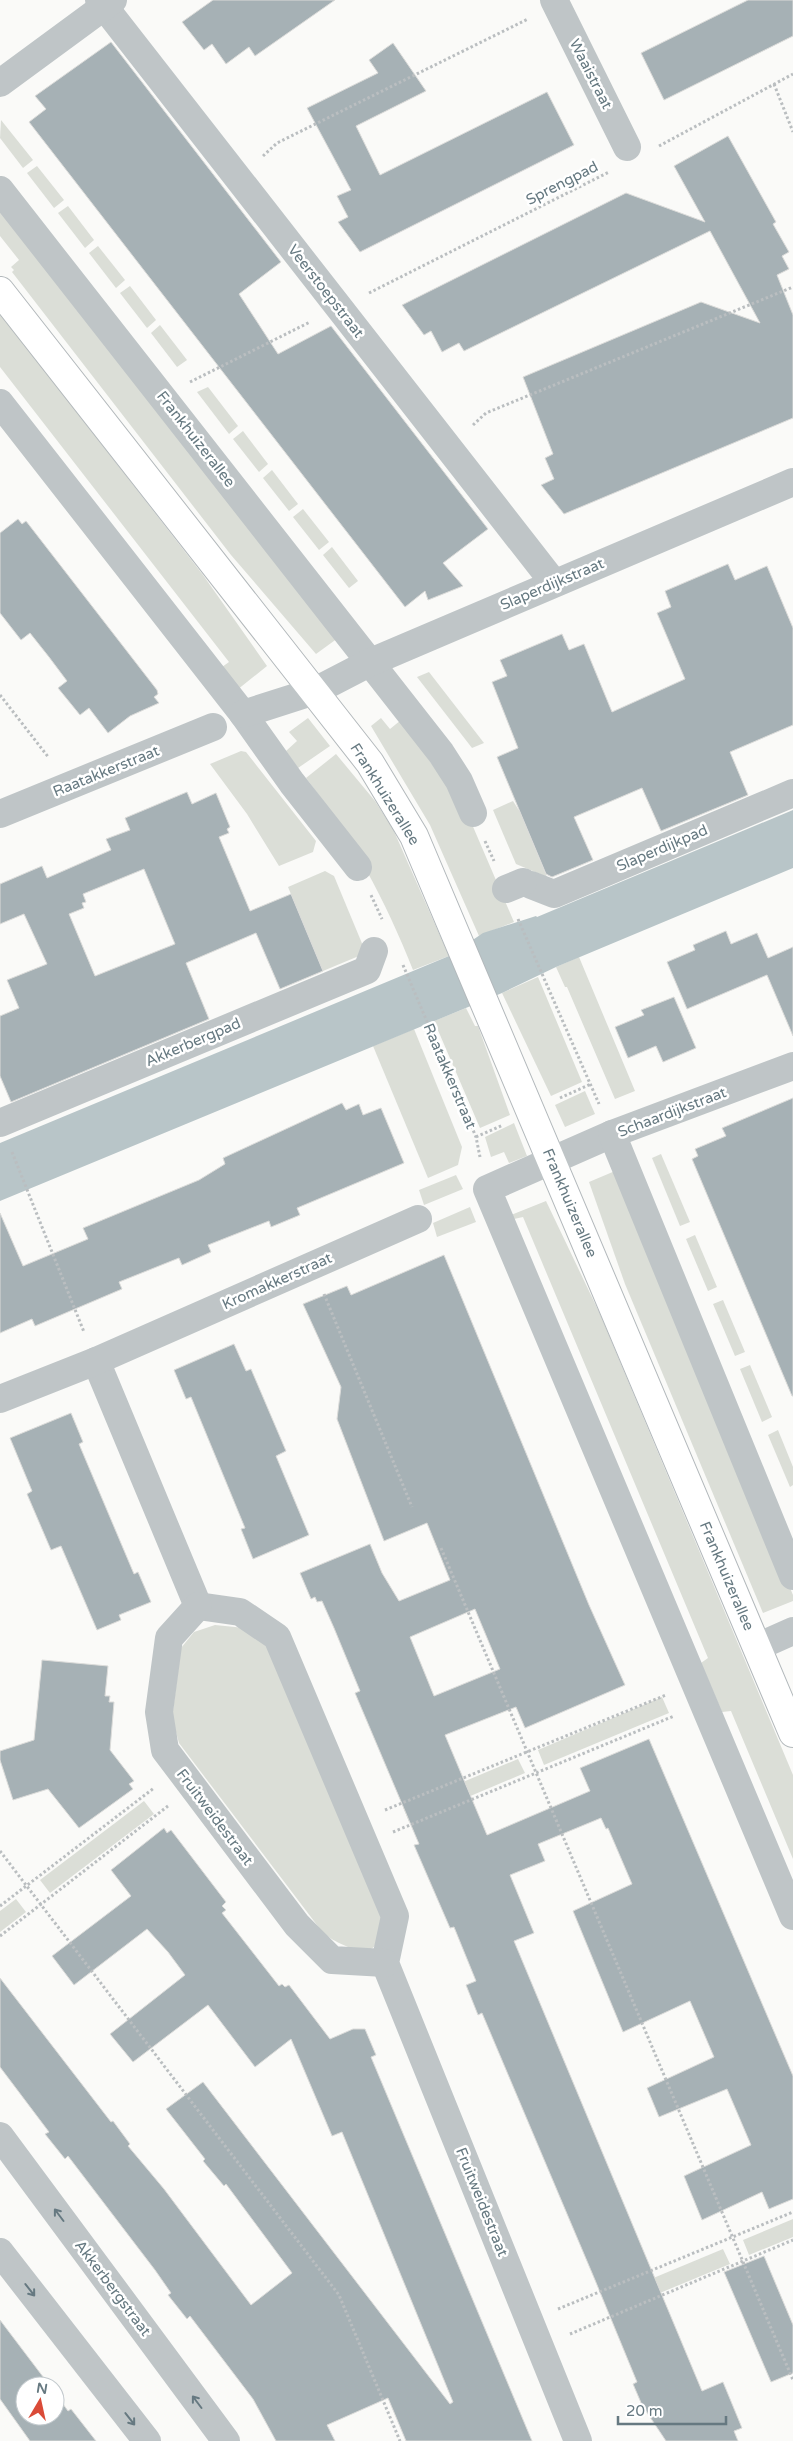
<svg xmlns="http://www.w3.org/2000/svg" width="793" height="2441" font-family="'Varela Round',sans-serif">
<rect width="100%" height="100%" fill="#fafaf8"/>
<!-- green -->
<g fill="#dbded7">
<polygon points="1,120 33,160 23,168 0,138"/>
<polygon points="37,166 64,200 54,208 27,173"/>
<polygon points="0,202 338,638 316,654 231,555 12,272 14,270 11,267 19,260 0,236"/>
<polygon points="68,206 94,240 85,248 58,213"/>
<polygon points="98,246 125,280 116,288 89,253"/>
<polygon points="130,286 156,320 147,328 120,293"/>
<polygon points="0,313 203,575 267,666 237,690 222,667 229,662 0,367"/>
<polygon points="160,325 187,360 177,367 151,333"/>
<polygon points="208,387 238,426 229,434 197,392"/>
<polygon points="243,431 268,464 259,472 233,439"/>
<polygon points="272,470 298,504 289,511 263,478"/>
<polygon points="303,509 329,542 319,550 293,517"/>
<polygon points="332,547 358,581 349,588 323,555"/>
<polygon points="429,672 484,743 472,748 417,677"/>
<polygon points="308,718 330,746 298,768 286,751 297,741 289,732"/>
<polygon points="381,718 390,729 401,720 468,815 514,922 479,936 430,825 371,726"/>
<polygon points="241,751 246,752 316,841 313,852 279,866 247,814 210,764"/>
<path d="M336,754L375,801L393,829L449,956L413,970C386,901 351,836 306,778Z"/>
<polygon points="513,801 520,812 547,877 516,864 493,810"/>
<polygon points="325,871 334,876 366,953 323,971 288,887"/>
<polygon points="579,957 635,1091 615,1099 567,987 565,987 556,967"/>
<polygon points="538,977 582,1082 551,1096 502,993"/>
<polygon points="466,1008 475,1026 478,1026 510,1115 480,1128 434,1021"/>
<polygon points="414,1029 462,1147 458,1165 428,1178 373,1046"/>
<polygon points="585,1091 595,1114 565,1127 555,1105"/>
<polygon points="514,1123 527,1156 509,1163 504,1152 491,1157 485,1137"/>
<polygon points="661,1154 690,1222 680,1226 652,1158"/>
<polygon points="615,1171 793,1595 793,1601 763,1613 625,1284 589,1182"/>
<polygon points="456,1175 463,1189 424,1205 419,1190"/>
<polygon points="546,1201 600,1314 793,1775 793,1859 731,1711 722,1712 701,1663 708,1658 523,1217 514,1219 511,1215"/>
<polygon points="470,1207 476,1222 437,1237 433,1223"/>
<polygon points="695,1235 717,1287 708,1291 686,1239"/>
<polygon points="723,1300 745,1352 735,1356 713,1304"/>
<polygon points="750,1365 772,1417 762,1422 740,1369"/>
<polygon points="778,1430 793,1467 793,1485 790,1487 768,1435"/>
<path d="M215,1625L245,1628L267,1645L384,1923C382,1930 380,1941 375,1946C363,1958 333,1941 323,1933L179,1743L172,1718L181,1648L194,1632Z"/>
<polygon points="662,1697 669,1713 544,1765 538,1750"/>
<polygon points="518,1759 525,1773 409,1822 403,1807"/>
<polygon points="144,1801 154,1814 50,1893 40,1880"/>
<polygon points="16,1899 26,1912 0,1932 0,1911"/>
<polygon points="793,2219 793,2237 749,2255 743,2240"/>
<polygon points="723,2249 730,2264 609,2314 603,2299"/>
</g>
<!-- water -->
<polygon fill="#b8c5c8" points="793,810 793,868 556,967 502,993 0,1201 0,1143 449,956 483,933 536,916 537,917"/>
<!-- building -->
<g fill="#a6b1b5" stroke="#dcdcda" fill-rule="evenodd">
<polygon points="213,0 335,0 255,56 249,47 226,64 212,44 204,50 182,22"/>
<polygon points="748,0 793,0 793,36 664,100 641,53"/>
<polygon points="111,42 281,262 239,294 278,354 331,326 488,529 443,563 463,586 428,600 425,591 405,607 29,122 46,109 35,96"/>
<polygon points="393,43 426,91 356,126 380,175 547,92 574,145 360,252 338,222 348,217 337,196 351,190 307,108 378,73 369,60"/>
<polygon points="728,136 776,222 773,224 789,252 782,256 789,269 777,275 793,315 793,418 564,514 541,485 554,479 545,458 553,454 523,377 701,302 760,323 710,231 464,351 459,343 442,352 431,331 424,335 402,305 626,193 705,222 674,166"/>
<polygon points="18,519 22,524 26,521 157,690 158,694 154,697 159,703 130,716 108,733 89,708 80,715 58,688 67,681 49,657 30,633 21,640 0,613 0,533"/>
<polygon points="728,564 735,580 767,566 793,628 793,725 730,752 748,795 661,831 642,788 574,817 593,860 552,877 546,874 497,757 518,748 492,682 507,676 500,660 562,634 569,650 584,644 612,712 685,679 657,613 671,607 665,591"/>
<path d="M187,792L192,804L216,793L230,827L227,829L229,833L219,837L250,911L291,894L323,971L280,989L256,933L186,963L209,1019L11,1102L0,1076V1016L19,1008L7,980L47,964L24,914L0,924V884L42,866L47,878L111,850L106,839L130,830L125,818ZM144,869L175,944L95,976L69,914L84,908L82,903L86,902L83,894Z"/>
<polygon points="726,931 731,944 757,933 768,958 793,947 793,1036 767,975 687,1009 667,962 695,950 693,945"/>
<polygon points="674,997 696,1048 663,1062 656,1046 628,1058 615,1027 644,1015 641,1010"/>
<polygon points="793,1098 793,1396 792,1396 692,1159 698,1156 695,1149 726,1136 722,1128"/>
<polygon points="342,1103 346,1110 359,1104 363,1115 381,1108 404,1163 297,1208 300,1215 271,1227 269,1221 208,1245 211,1252 182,1265 179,1258 119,1282 122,1289 35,1326 32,1319 0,1333 0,1213 23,1266 88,1239 83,1228 199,1180 225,1164 223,1158"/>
<path d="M444,1255L589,1605L625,1685L525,1728L516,1707L445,1735L487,1835L590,1791L580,1768L649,1739L793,2076V2199L769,2209L762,2192L702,2220L684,2176L751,2145L727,2089L659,2117L647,2088L714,2057L690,2001L623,2032L573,1911L632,1884L608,1828L606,1829L601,1818L538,1844L545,1861L510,1875L534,1933L514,1941L702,2391L723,2382L742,2428L734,2431L738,2441H666L642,2405L633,2384L637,2382L595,2280L482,2013L478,2015L466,1985L476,1981L454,1927L450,1928L414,1845L419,1844L355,1693L360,1691L334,1628L322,1601L317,1602L315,1597L311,1599L300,1573L370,1544L382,1573L399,1601L450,1580L427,1523L384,1541L337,1419L341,1387L303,1304L347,1286L351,1295ZM475,1609L500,1669L434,1696L410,1637Z"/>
<polygon points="234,1344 246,1371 251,1369 286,1451 276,1456 309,1535 253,1559 241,1529 245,1528 191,1397 186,1399 174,1370"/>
<polygon points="71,1413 83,1442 79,1444 134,1574 138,1572 151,1602 119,1615 121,1620 97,1630 61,1546 51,1550 27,1494 32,1491 10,1438"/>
<polygon points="42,1660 108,1666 105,1696 110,1696 109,1702 114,1702 110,1750 134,1781 129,1784 133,1789 79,1828 48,1789 13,1800 0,1760 0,1751 34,1740"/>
<polygon points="164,1828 167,1833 171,1830 226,1902 222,1906 226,1910 222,1913 279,1986 282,1984 285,1987 289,1985 330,2039 353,2029 365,2029 376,2055 371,2057 532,2441 406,2441 388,2398 327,2425 335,2441 276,2441 253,2399 190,2316 187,2319 168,2295 171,2293 155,2270 68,2156 65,2159 45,2134 49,2132 0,2067 0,1978 111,2122 113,2121 130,2144 128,2146 164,2189 251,2305 292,2273 226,2184 224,2186 203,2161 205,2159 166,2109 203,2082 450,2404 453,2402 342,2132 332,2136 291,2039 255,2067 208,2005 133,2062 110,2034 185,1975 168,1952 147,1929 74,1985 52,1956 131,1896 111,1870"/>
<polygon points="764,2256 793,2325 793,2373 771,2382 724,2272"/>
<polygon points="0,2320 50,2386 25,2386 25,2416 55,2416 55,2393 68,2411 71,2409 96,2441 30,2441 0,2399"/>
</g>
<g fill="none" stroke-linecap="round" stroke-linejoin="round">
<defs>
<polyline id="major" points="0,291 370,763 414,836 793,1733"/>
</defs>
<!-- major casing -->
<use href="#major" stroke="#b3b9bc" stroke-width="30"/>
<!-- path -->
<g stroke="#babec0" stroke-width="3" stroke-dasharray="2.5 2.5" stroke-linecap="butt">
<polyline points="774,84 793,132"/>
<polyline points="659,146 793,74"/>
<polyline points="263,156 277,143 528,19"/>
<polyline points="369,293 609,172"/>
<polyline points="190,382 310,322"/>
<polyline points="473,425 486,413 793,287"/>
<polyline points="0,695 49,758"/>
<polyline points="485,841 494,861"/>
<polyline points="371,895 382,919"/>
<polyline points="518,919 599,1104"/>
<polyline points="403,965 476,1137 480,1157"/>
<polyline points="560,1098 591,1084"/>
<polyline points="476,1137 503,1125"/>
<polyline points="12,1152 84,1332"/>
<polyline points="324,1294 412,1507"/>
<polyline points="441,1548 793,2380"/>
<polyline points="385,1810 666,1695"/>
<polyline points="393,1832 674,1716"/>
<polyline points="0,1851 339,2295 400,2441"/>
<polyline points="0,1906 154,1788"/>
<polyline points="0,1936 168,1806"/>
<polyline points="558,2309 793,2212"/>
<polyline points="570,2334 793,2240"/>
</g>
<!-- minor -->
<g stroke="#bfc5c7" stroke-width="28">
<polyline points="99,0 554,583"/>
<polyline points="554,0 627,147"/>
<polyline points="0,83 113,0"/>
<polyline points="0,190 441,753 459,781 473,813"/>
<polyline points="0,403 243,714 292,783 358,867"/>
<polyline points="243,714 315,691 371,662 793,482"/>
<polyline points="0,814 213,727"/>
<polyline points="531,885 554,894 793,793"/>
<polyline points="506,889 523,882"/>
<polyline points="793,1066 612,1134 487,1189 793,1916"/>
<polyline points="0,1123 367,970 374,951"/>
<polyline points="612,1134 793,1576"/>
<polyline points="96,1361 198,1606"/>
<polyline points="0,1399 96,1361 418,1219"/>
<polyline points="198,1606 240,1612 277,1637 395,1916 385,1963 578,2441"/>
<polyline points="198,1606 169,1638 159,1712 165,1750 297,1925 332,1960 385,1963"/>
<polyline points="757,1647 793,1631"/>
<polyline points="0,2136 226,2441"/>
<polyline points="0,2252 147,2441"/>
</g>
<!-- major -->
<use href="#major" stroke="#fff" stroke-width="28"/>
</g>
<!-- one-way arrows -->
<defs><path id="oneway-shaft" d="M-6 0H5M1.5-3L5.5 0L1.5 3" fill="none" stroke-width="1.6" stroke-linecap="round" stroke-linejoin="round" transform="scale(1.25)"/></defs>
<g stroke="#667981">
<use href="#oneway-shaft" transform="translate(59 2215) rotate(-127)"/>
<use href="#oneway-shaft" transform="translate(30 2290) rotate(52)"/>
<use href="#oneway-shaft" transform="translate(197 2402) rotate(-127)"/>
<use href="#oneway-shaft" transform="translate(130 2419) rotate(52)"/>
</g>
<g text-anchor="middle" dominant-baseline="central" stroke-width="5" stroke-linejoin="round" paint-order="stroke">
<!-- street labels -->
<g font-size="15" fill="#667981" stroke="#fff">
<text transform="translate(591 74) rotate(63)">Waaistraat</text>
<text transform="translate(562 183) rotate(-27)">Sprengpad</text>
<text transform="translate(326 291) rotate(52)">Veerstoepstraat</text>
<text transform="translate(196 439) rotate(52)">Frankhuizerallee</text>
<text transform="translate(552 584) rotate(-23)">Slaperdijkstraat</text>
<text transform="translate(106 771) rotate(-22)">Raatakkerstraat</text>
<text transform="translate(385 794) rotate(58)">Frankhuizerallee</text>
<text transform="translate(662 848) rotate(-23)">Slaperdijkpad</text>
<text transform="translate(193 1042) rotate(-23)">Akkerbergpad</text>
<text transform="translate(450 1076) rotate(67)">Raatakkerstraat</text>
<text transform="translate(672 1112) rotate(-21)">Schaardijkstraat</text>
<text transform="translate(570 1203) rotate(67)">Frankhuizerallee</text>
<text transform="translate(277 1281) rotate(-24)">Kromakkerstraat</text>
<text transform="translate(727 1576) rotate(67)">Frankhuizerallee</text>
<text transform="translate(215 1817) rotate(53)">Fruitweidestraat</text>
<text transform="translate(482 2202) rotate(68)">Fruitweidestraat</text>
<text transform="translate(113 2288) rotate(53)">Akkerbergstraat</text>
</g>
</g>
<!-- north arrow -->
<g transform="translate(40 2401) rotate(9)"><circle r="24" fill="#ffffff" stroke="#c2c9cd"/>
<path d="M0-4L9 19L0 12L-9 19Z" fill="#da4b38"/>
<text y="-8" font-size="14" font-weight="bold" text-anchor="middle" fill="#667981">N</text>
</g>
<!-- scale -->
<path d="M618 2416v8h108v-8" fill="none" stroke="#667981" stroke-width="2.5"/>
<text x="626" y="2416" font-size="15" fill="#667981" stroke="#ffffff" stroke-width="4" paint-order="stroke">20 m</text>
</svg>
